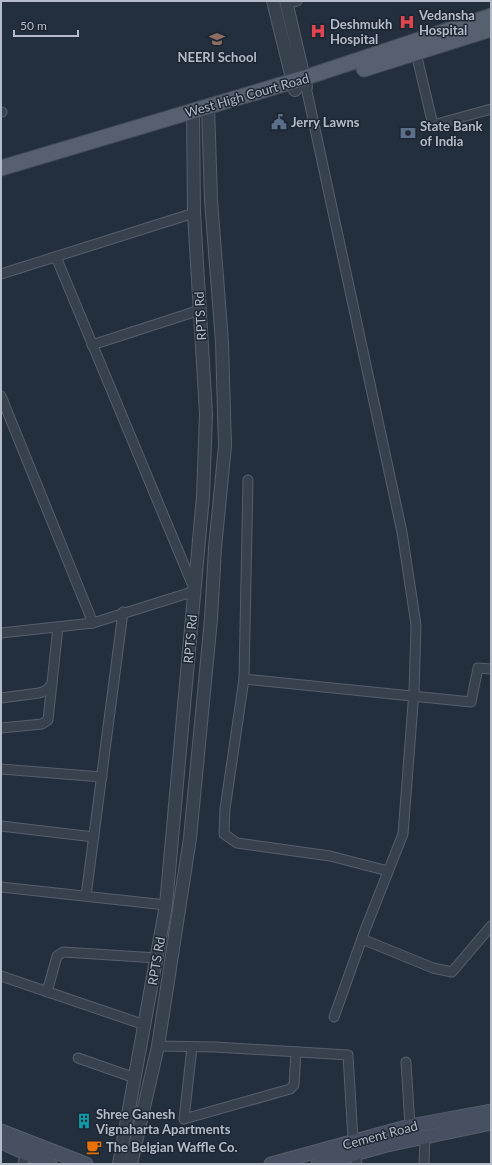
<svg xmlns="http://www.w3.org/2000/svg" width="492" height="1165" font-family="Lato,sans-serif">
<rect width="100%" height="100%" fill="#242f3e"/>
<g fill="none" stroke-linecap="round" stroke-linejoin="round">
<defs>
<g id="minor">
<polyline points="287,4 297,1"/>
<polyline points="416,53 433,125 491,109"/>
<polyline points="306,87 402,532 416,625 414,691 403,834 365,930 334,1017"/>
<polyline points="1,112 2,112"/>
<polyline points="1,274 194,213"/>
<polyline points="92,345 200,310"/>
<polyline points="1,396 93,623"/>
<polyline points="248,480 244,679 225,809 224,834 237,843 330,856 388,871"/>
<polyline points="1,633 93,623 195,591 56,257"/>
<polyline points="244,679 471,702 478,668 491,669"/>
<polyline points="1,698 39,693 45,691 52,685"/>
<polyline points="1,728 42,724 48,720 58,627"/>
<polyline points="1,769 102,777"/>
<polyline points="1,826 94,837"/>
<polyline points="1,887 166,905"/>
<polyline points="86,896 123,612"/>
<polyline points="362,939 433,968 452,972 491,926"/>
<polyline points="1,976 145,1025"/>
<polyline points="47,992 57,956 63,952 157,958"/>
<polyline points="158,1046 215,1047 348,1055 353,1140 357,1164"/>
<polyline points="192,1047 184,1119 290,1089 294,1085 296,1052"/>
<polyline points="78,1058 135,1078"/>
<polyline points="406,1062 410,1126"/>
<polyline points="23,1164 26,1153"/>
<polyline points="424,1164 425,1137"/>
</g>
<g id="tertiary">
<polyline points="273,1 295,90"/>
<polyline points="286,1 306,87"/>
<polyline points="119,1164 166,905 203,496 206,414 194,213 193,110"/>
<polyline points="131,1164 158,1046 190,838 211,619 215,548 225,446 222,342 211,200 208,106"/>
</g>
<g id="secondary">
<polyline points="1,1131 86,1164"/>
<polyline points="1,1142 50,1164"/>
<polyline points="271,1164 410,1126 491,1111"/>
<polyline points="318,1164 387,1145 491,1123"/>
</g>
<g id="primary">
<polyline points="364,69 491,29"/>
<polyline points="1,168 304,78 491,16"/>
</g>
</defs>
<!-- minor casing -->
<use href="#minor" stroke="#565f6c" stroke-width="11"/>
<!-- tertiary casing -->
<use href="#tertiary" stroke="#565f6c" stroke-width="14"/>
<!-- secondary casing -->
<use href="#secondary" stroke="#565f6c" stroke-width="15"/>
<!-- primary casing -->
<use href="#primary" stroke="#414a57" stroke-width="17"/>
<!-- minor -->
<use href="#minor" stroke="#38414e" stroke-width="9"/>
<!-- tertiary -->
<use href="#tertiary" stroke="#38414e" stroke-width="12"/>
<!-- secondary -->
<use href="#secondary" stroke="#465061" stroke-width="13"/>
<!-- primary -->
<use href="#primary" stroke="#56606e" stroke-width="15"/>
</g>
<!-- icons -->
<defs>
<symbol id="hospital-bare" viewBox="-9 -9 18 18"><path d="M-5-5h3v3.5h4V-5h3V5h-3V1.5h-4V5h-3Z" fill="#e0444e" stroke="#1d2633" stroke-width="2.5" paint-order="stroke"/></symbol>
<symbol id="school-bare" viewBox="-9 -9 18 18"><path d="M0-5L7-2L0 1L-7-2ZM-4 1L0 2.5L4 1V4Q0 6-4 4Z" fill="#8d6e63" stroke="#1d2633" stroke-width="2.5" paint-order="stroke"/></symbol>
<symbol id="civic-bare" viewBox="-9 -9 18 18"><path d="M-.6-6.5H3V-4.5H.6V-3L4-1V1h2V6H-6V1h2V-1L-.6-3ZM-1.2 2.5V6h2.4V2.5Z" fill="#5c6f8a" stroke="#1d2633" stroke-width="2.5" paint-order="stroke"/></symbol>
<symbol id="bank-bare" viewBox="-9 -9 18 18"><path d="M-6-4H6V4H-6ZM0-2.3a2.3 2.3 0 1 0 0 4.6a2.3 2.3 0 1 0 0-4.6Z" fill="#5c6f8a" stroke="#1d2633" stroke-width="2.5" paint-order="stroke"/></symbol>
<symbol id="building-bare" viewBox="-9 -9 18 18"><path d="M-4-6H4V6H1V3H-1V6H-4ZM-2.5-4.3h1.7v1.8h-1.7ZM.8-4.3h1.7v1.8H.8ZM-2.5-1h1.7V.8h-1.7ZM.8-1h1.7V.8H.8Z" fill="#0f9aa8" stroke="#1d2633" stroke-width="2.5" paint-order="stroke"/></symbol>
<symbol id="cafe-bare" viewBox="-9 -9 18 18"><path d="M-5.5-4.5H6V0H3Q3 3.5 0 3.5H-2.5Q-5.5 3.5-5.5 0ZM3-3.2v2h1.7v-2ZM-6 4.5H4V6H-6Z" fill="#e8710a" stroke="#1d2633" stroke-width="2.5" paint-order="stroke"/></symbol>
</defs>
<g fill-rule="evenodd">
<use href="#hospital-bare" x="396" y="11" width="22" height="22"/>
<use href="#hospital-bare" x="307" y="20" width="22" height="22"/>
<use href="#school-bare" x="206" y="28" width="22" height="22"/>
<use href="#civic-bare" x="268" y="111" width="22" height="22"/>
<use href="#bank-bare" x="397" y="122" width="22" height="22"/>
<use href="#building-bare" x="73" y="1110" width="22" height="22"/>
<use href="#cafe-bare" x="83" y="1136" width="22" height="22"/>
</g>
<g text-anchor="middle" dominant-baseline="central" stroke-width="3" stroke-linejoin="round" paint-order="stroke">
<!-- poi labels -->
<g font-size="13" font-weight="bold" fill="#b4bcc9" stroke="#1d2633" text-anchor="start">
<text x="419" y="15">Vedansha<tspan x="419" dy="15">Hospital</tspan></text>
<text x="330" y="24">Deshmukh<tspan x="330" dy="15">Hospital</tspan></text>
<text x="217" y="57" text-anchor="middle">NEERI School</text>
<text x="291" y="122">Jerry Lawns</text>
<text x="420" y="126">State Bank<tspan x="420" dy="15">of India</tspan></text>
<text x="96" y="1114">Shree Ganesh<tspan x="96" dy="15">Vignaharta Apartments</tspan></text>
<text x="106" y="1147">The Belgian Waffle Co.</text>
</g>
<!-- street labels -->
<g font-size="13" fill="#b4bcc9" stroke="#1d2633">
<text transform="translate(247 95) rotate(-16)">West High Court Road</text>
<text transform="translate(200 316) rotate(-93)">RPTS Rd</text>
<text transform="translate(190 639) rotate(-85)">RPTS Rd</text>
<text transform="translate(156 961) rotate(-80)">RPTS Rd</text>
<text transform="translate(380 1135) rotate(-15)">Cement Road</text>
</g>
</g>
<!-- border -->
<rect width="492" height="1165" fill="none" stroke="#b4bcc9" stroke-width="4"/>
<!-- scale -->
<path d="M14 30v6h64v-6" fill="none" stroke="#b4bcc9" stroke-width="2"/>
<text x="20" y="30" font-size="12" fill="#b4bcc9" stroke="#1d2633" stroke-width="3" paint-order="stroke">50 m</text>
</svg>
